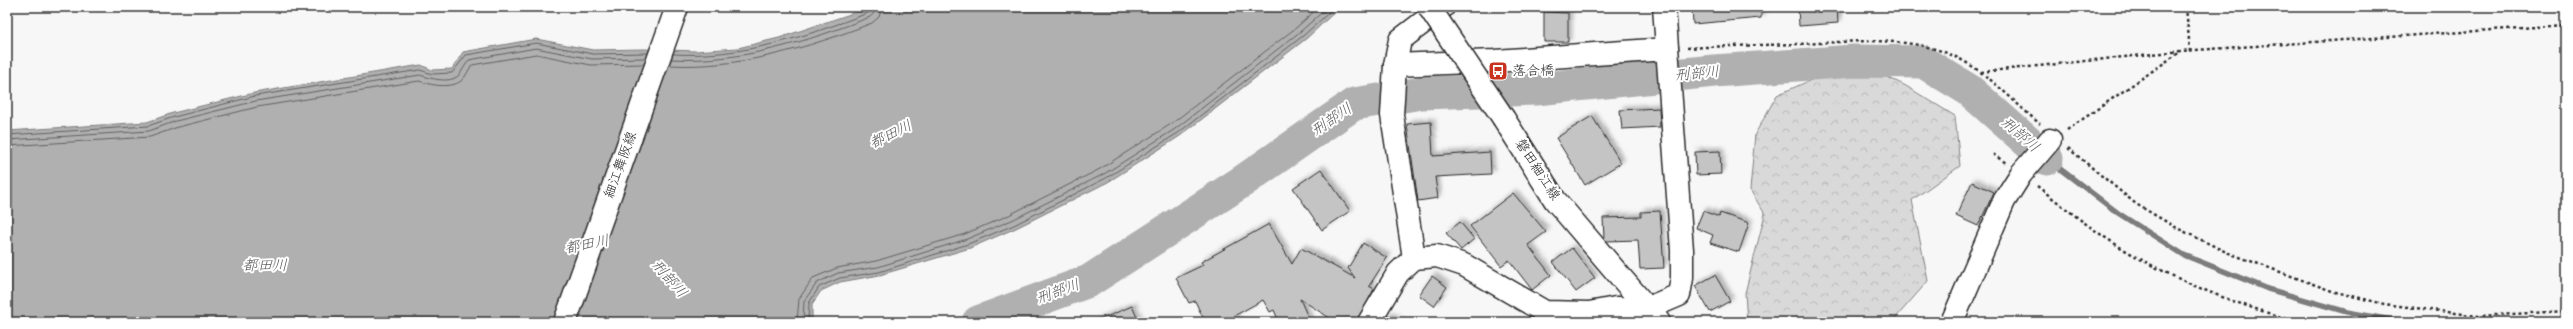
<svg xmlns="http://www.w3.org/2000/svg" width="2573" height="329" font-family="'Indie Flower','Klee One',sans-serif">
<defs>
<pattern id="forest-crowns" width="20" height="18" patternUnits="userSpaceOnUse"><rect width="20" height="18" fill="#d9d9d9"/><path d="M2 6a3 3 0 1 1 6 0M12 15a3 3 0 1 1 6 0" fill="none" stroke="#bababa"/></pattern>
<filter id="shadow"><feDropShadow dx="3.5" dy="-3.5" stdDeviation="2" flood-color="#0004"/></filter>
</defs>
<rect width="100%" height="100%" fill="#f7f7f7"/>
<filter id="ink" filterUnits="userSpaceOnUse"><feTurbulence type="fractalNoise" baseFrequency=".025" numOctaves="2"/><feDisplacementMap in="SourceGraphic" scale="8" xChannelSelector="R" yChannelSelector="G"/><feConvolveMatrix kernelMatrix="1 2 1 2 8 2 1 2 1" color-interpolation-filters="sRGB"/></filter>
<g filter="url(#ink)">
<!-- forest -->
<polygon fill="url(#forest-crowns)" stroke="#828282" points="1854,61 1906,86 1955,116 1960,166 1912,200 1928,281 1892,322 1747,322 1745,293 1765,214 1750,190 1755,134 1777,95"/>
<!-- water -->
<polygon fill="#b0b0b0" stroke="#7b7b7b" points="871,7 1340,7 1307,38 1180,136 1108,182 1016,228 970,248 880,275 840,282 821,291 812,304 812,322 7,322 7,131 147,122 173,113 254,93 421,65 432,70 452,69 463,52 536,39 593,50 644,49 695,51 738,48 779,38"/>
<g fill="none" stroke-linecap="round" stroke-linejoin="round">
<!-- shore -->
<g stroke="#606060" stroke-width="1">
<path d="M673,54C741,58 805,37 868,13L871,7"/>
<path d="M671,59C741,63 806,42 870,17L874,13L876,7"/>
<path d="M669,65C740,69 807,48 872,23L879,17L882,7"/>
<polyline points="7,135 148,126 174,117 255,96 420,70 432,74 452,73 466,55 536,43 593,54 648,53"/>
<path d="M7,140L149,131L176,121L256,101L420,75C429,78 449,84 458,76C462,72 465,65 469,60L536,48L592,59L646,58"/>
<path d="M7,146L150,137L178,127L257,107L419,81C430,85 450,89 461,81C466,77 468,70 472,65L536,54L591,65L644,64"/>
<polyline points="797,322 799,299 813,278 837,268 876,261 965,234 1009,215 1100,169 1171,124 1297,27 1319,7"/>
<polyline points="803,322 804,301 817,283 838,273 878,267 967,239 1012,220 1104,174 1175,129 1301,31 1328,7"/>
<polyline points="808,322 809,303 819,287 840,278 879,272 968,244 1014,225 1106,178 1178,133 1304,35 1335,7"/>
</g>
<!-- stream -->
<polyline stroke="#7b7b7b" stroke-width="5.5" points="2047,159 2118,213 2184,255 2268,289 2347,312 2403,322"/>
<!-- river -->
<polyline stroke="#b0b0b0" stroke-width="33" points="978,322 1089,281 1243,181 1354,104 1422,93 1536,89 1714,71 1854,61 1923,62 1969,90 2047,159"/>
</g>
<!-- building -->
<g fill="#c4c4c4" stroke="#2b2b2b" filter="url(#shadow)">
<polygon points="1692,7 1761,7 1761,18 1693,24"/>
<polygon points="1798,7 1837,7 1838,23 1799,26"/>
<polygon points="1544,12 1568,13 1568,42 1544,42"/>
<polygon points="1659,108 1660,127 1622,129 1620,110"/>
<polygon points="1592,116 1621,163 1585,185 1556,138"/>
<polygon points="1431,122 1433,156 1490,152 1491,174 1435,177 1438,198 1418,201 1407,124"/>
<polygon points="1720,151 1721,174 1696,175 1695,152"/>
<polygon points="1321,169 1350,211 1322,230 1293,188"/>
<polygon points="1972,182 1994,192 1978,226 1956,216"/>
<polygon points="1513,193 1546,232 1528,245 1551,275 1532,290 1509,260 1501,266 1470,226"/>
<polygon points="1660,211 1664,268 1640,269 1638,240 1607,241 1604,238 1603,218 1641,217 1641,212"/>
<polygon points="1703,211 1719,217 1720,213 1749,223 1739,252 1710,243 1713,235 1696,228"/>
<polygon points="1460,222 1474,239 1461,250 1446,233"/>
<polygon points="1269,224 1292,264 1301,248 1355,278 1348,268 1363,243 1387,258 1369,286 1374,289 1357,322 1336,322 1300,299 1310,322 1279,322 1274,310 1270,312 1263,300 1234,316 1236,322 1205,322 1195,301 1189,303 1176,278 1203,265 1201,262"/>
<polygon points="1572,248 1595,278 1576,292 1553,262"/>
<polygon points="1715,275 1730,301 1710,312 1695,286"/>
<polygon points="1432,276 1447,287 1434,306 1419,295"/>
<polygon points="1132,306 1139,322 1094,322"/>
<polygon points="1388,315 1399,322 1384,322"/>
</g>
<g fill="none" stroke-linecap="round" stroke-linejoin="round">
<defs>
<g id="minor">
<polyline points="1395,65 1495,61 1667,49"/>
<polyline points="1414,258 1392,115 1395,65 1400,40 1443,7"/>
<polyline points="1369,322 1398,273 1414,258 1437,256 1464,265 1545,312 1589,313 1616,308 1646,309 1679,295 1682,278 1682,250 1664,7"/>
<polyline points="1952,322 2004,201 2021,174 2050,140"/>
</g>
<g id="major">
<polyline points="1504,119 1555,200 1659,322"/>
<polyline points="565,322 677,7"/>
</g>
</defs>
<!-- minor casing -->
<use href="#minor" stroke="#2b2b2b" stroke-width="25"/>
<!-- major casing -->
<use href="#major" stroke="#2b2b2b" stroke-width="25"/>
<!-- path -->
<g stroke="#2b2b2b" stroke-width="2.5" stroke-dasharray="3 3" stroke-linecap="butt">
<polyline points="2186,7 2190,51"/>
<path d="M1687,48C1724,46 1762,45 1799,44C1853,42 1917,33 1965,62C1993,78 2016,104 2040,124"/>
<polyline points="1981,72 2181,51 2566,25"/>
<polyline points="2067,130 2180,52"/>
<polyline points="2068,148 2136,204 2177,228 2226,252 2332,291 2384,304 2478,316 2566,311"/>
<polyline points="1993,154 2006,163"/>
<path d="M2037,186C2059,203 2081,221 2103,236C2164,277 2228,302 2298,322"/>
</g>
<!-- minor -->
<use href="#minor" stroke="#fff" stroke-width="22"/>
<!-- major -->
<use href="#major" stroke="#fff" stroke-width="22"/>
<defs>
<polyline id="major-bridge" points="1429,7 1504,119"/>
</defs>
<!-- major-bridge casing -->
<use href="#major-bridge" stroke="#2b2b2b" stroke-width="25" stroke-linecap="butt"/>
<!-- major-bridge -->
<use href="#major-bridge" stroke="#fff" stroke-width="22"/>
</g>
</g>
<!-- icons -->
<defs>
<symbol id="bus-square" viewBox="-11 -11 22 22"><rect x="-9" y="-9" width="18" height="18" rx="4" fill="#c8321e" stroke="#fff"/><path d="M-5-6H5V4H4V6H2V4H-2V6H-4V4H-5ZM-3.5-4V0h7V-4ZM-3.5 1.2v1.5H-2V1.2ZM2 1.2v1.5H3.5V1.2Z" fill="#fff"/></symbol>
</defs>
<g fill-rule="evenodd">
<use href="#bus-square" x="1487" y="60" width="22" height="22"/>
</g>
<g text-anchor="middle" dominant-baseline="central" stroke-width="4" stroke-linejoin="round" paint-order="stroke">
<!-- poi labels -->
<g font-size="14" fill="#2b2b2b" stroke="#fff" text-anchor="start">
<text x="1512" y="71">落合橋</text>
</g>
<!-- street labels -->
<g font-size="14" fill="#2b2b2b" stroke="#fff">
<text transform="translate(621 165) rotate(-70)">細江舞阪線</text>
<text transform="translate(1537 170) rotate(57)">磐田細江線</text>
</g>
<!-- water labels -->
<g font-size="15" font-style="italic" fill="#5a5a5a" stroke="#fff">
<text transform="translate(1697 74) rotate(-5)">刑部川</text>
<text transform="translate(1332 120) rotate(-34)">刑部川</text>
<text transform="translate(891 135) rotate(-26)">都田川</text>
<text transform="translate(2020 135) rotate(41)">刑部川</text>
<text transform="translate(587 245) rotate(-11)">都田川</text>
<text x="265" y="266">都田川</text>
<text transform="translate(669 279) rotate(49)">刑部川</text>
<text transform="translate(1058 292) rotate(-20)">刑部川</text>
</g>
</g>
<!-- margin -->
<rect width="2573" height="329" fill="none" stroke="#fff" stroke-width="24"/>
<rect x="12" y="12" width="2549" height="305" fill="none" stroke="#2b2b2b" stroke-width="1.5" filter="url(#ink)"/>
</svg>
